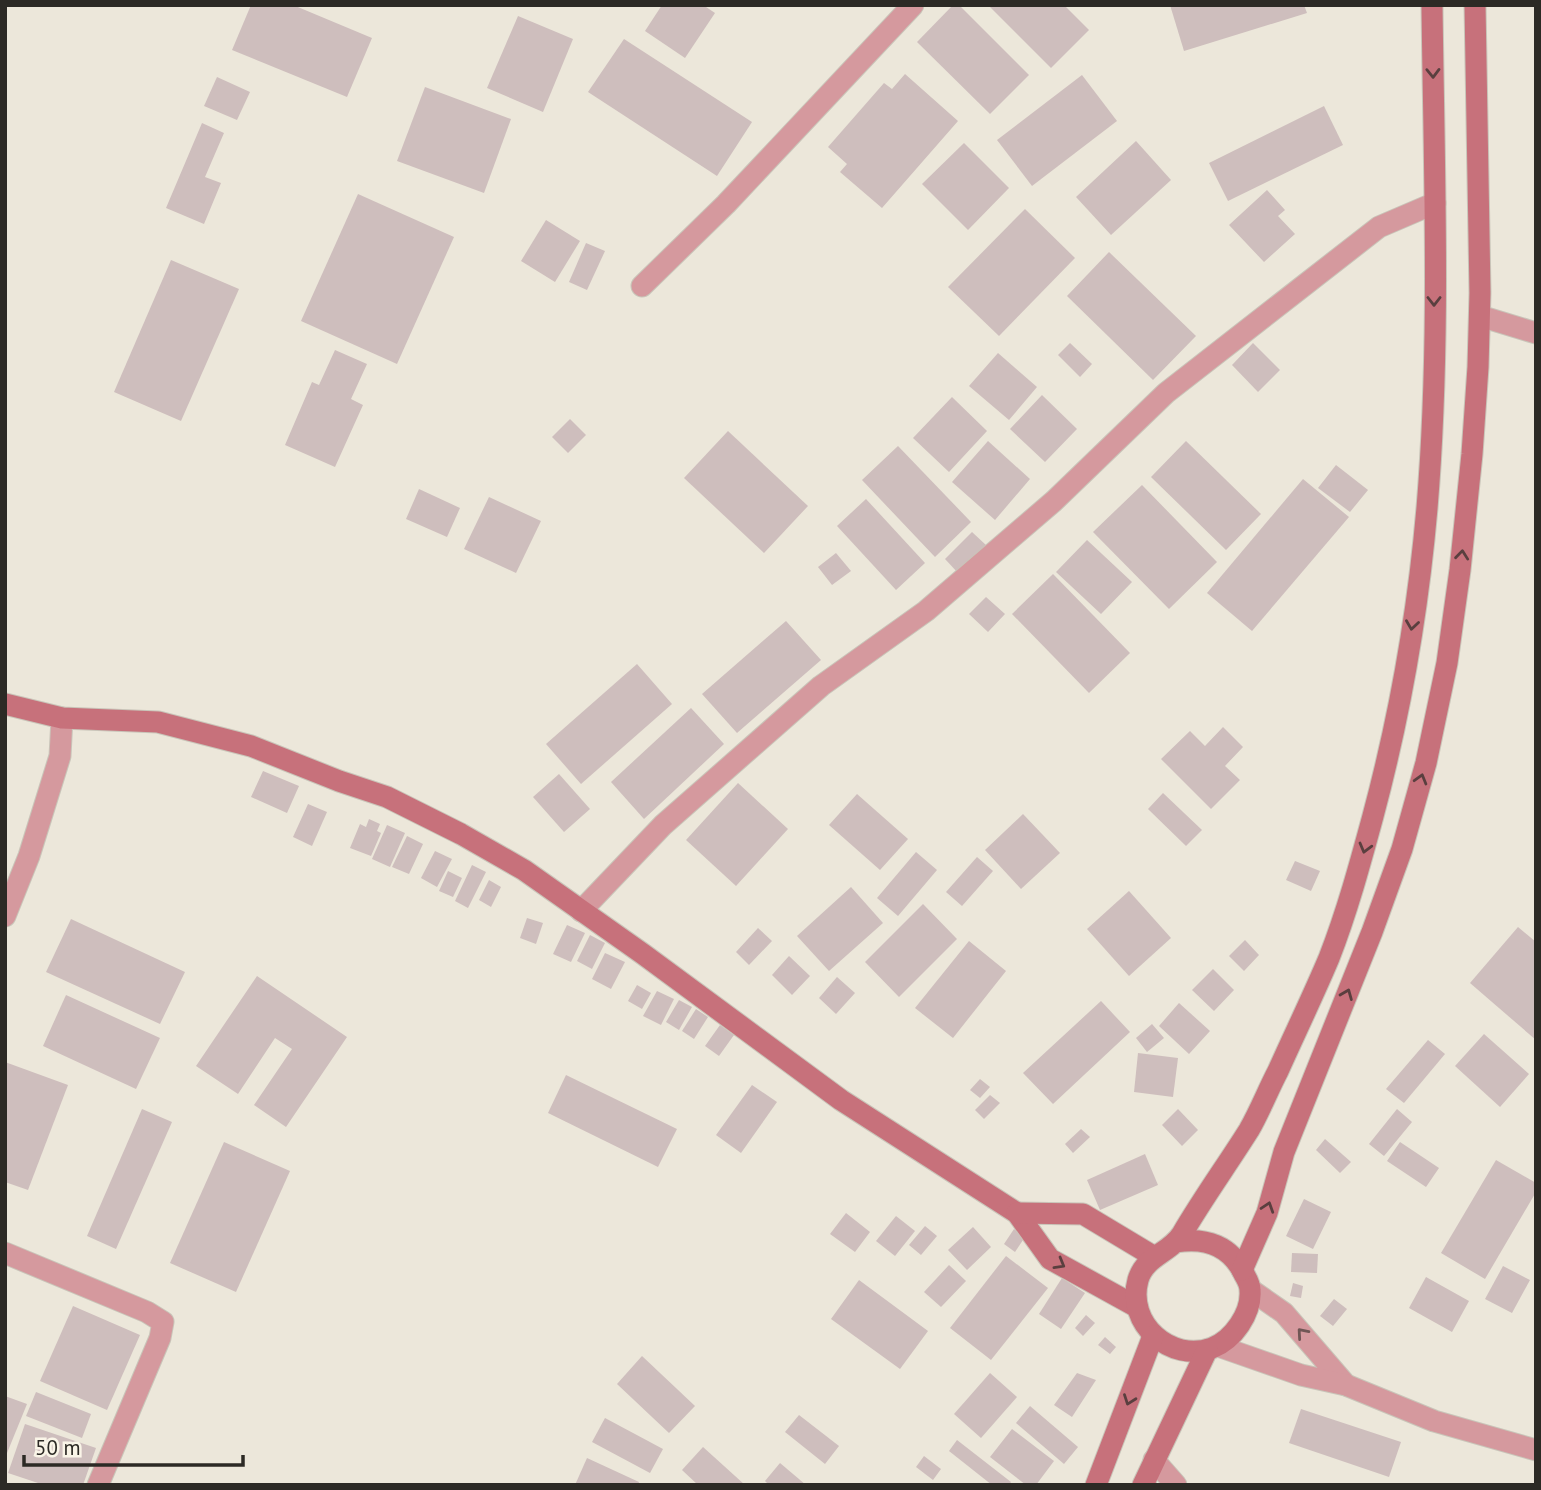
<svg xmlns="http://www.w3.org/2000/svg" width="1541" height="1490" font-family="'PT Sans',sans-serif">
<rect width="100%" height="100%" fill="#ece7da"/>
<!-- building -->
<g fill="#cebebd">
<polygon points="251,5 293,5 372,38 347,97 232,50"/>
<polygon points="662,5 703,5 715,13 685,58 645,31"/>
<polygon points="953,5 959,5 1029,75 990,114 917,42"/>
<polygon points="988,5 1064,5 1089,30 1051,68"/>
<polygon points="1170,5 1304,5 1307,13 1184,51"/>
<polygon points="518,16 573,39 543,112 487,88"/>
<polygon points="624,39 752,122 717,176 588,92"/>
<polygon points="905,74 958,121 882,208 840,172 847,164 828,147 884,83 892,89"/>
<polygon points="1082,75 1117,121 1032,186 997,140"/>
<polygon points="217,77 250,92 237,120 204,106"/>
<polygon points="425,87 511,119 484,193 397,161"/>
<polygon points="1324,106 1343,145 1228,201 1209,163"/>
<polygon points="202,123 224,133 205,177 221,183 204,224 166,208"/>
<polygon points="1136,141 1171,180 1111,235 1076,197"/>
<polygon points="964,143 1009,188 968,230 922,184"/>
<polygon points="1267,190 1285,210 1278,216 1295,234 1264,262 1229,225"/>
<polygon points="358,194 454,237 397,364 301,321"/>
<polygon points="1025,209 1075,258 999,336 948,287"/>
<polygon points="546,220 580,241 555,282 521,261"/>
<polygon points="586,243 605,251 587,290 569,282"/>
<polygon points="1109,252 1196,336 1153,380 1067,296"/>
<polygon points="171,260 239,289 181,421 114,392"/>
<polygon points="1070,343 1092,364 1080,377 1058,355"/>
<polygon points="1253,343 1280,370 1258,392 1232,365"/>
<polygon points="335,350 367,364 351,399 363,405 335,467 285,445 312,382 319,385"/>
<polygon points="998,353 1037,387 1009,420 969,386"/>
<polygon points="1042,395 1077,429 1045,462 1010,429"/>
<polygon points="952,397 987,431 949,472 913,438"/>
<polygon points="570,419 586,435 568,453 552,437"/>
<polygon points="728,431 808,506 764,553 684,478"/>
<polygon points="988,441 1030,479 995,520 952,482"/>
<polygon points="1186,441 1261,514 1226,550 1151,477"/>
<polygon points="898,446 971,522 935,557 862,480"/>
<polygon points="1336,465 1368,490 1350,512 1318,488"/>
<polygon points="1303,479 1349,517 1252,631 1207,593"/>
<polygon points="1142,485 1217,562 1169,609 1093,532"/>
<polygon points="419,489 460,508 447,537 406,519"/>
<polygon points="489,497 541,521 516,573 464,549"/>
<polygon points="866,499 925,563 896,590 837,526"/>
<polygon points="972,532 987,546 959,574 945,559"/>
<polygon points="1087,540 1132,582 1101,614 1056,572"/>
<polygon points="836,553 851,571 832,585 818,567"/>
<polygon points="1053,574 1130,653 1089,693 1012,614"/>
<polygon points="986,597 1005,614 988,632 969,614"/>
<polygon points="786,621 821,660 737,733 702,694"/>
<polygon points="637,664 672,704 581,784 546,744"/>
<polygon points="691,708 724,744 644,819 611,782"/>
<polygon points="1223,727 1243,747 1225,766 1240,780 1211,809 1161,759 1190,731 1205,746"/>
<polygon points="263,771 299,786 287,813 251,797"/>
<polygon points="559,774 590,809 564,832 533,797"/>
<polygon points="738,783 788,829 736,886 686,840"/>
<polygon points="1163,793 1202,830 1186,846 1148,809"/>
<polygon points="857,794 908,839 880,870 829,825"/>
<polygon points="308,804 327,812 312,846 293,837"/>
<polygon points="1023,814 1060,853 1021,889 985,850"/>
<polygon points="369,819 380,824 377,831 381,833 371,856 350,848 360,824 366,827"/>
<polygon points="387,825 405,833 390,867 372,859"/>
<polygon points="407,836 423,844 409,874 392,867"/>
<polygon points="435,851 452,859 437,887 421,878"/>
<polygon points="916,852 937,870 898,916 877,898"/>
<polygon points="977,857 993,871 962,906 946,892"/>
<polygon points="1295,861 1320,871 1311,891 1286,880"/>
<polygon points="472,865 486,872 468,908 455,901"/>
<polygon points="448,871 462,878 453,897 439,891"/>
<polygon points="489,880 501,887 491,907 479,900"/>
<polygon points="851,887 883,923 829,971 797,936"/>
<polygon points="1129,891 1171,938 1129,976 1087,929"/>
<polygon points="923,904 957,939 899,997 865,962"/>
<polygon points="527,918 543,923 536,944 520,938"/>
<polygon points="71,919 185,972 160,1024 46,972"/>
<polygon points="567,925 585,933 571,962 553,954"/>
<polygon points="1518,927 1536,942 1536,1040 1470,983"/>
<polygon points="758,928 772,941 749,965 736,952"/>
<polygon points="590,935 605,943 592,969 577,961"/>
<polygon points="1245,940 1259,955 1244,971 1229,956"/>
<polygon points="969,941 1006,971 953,1038 915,1008"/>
<polygon points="605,953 625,962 611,989 592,979"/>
<polygon points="789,956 810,976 792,995 772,975"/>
<polygon points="1213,969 1234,990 1214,1011 1192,990"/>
<polygon points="257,976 347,1037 286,1127 254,1105 292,1049 275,1038 238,1094 196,1066"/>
<polygon points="837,977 855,993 836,1014 819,998"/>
<polygon points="637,985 651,993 642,1009 628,1001"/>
<polygon points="657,991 674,999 661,1025 643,1016"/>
<polygon points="66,995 160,1038 136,1089 43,1046"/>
<polygon points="679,1000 692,1007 679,1030 666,1022"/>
<polygon points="1101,1001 1130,1032 1053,1104 1023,1073"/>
<polygon points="1179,1003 1210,1031 1189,1054 1159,1026"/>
<polygon points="696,1009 708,1017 694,1039 682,1031"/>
<polygon points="1152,1024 1164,1038 1147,1052 1136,1038"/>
<polygon points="720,1025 734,1035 719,1056 705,1046"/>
<polygon points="1484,1034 1529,1074 1500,1107 1455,1066"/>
<polygon points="1428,1040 1445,1054 1404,1103 1386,1089"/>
<polygon points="1138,1053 1178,1058 1173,1097 1134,1092"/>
<polygon points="5,1062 68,1085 28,1190 5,1182"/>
<polygon points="566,1075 677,1129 658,1167 548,1113"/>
<polygon points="980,1079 990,1087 980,1098 970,1090"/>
<polygon points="752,1085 777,1102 741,1153 716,1135"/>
<polygon points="990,1095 1000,1103 984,1119 975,1110"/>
<polygon points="142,1109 172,1122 116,1249 87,1236"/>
<polygon points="1178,1109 1198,1130 1182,1146 1162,1125"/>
<polygon points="1397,1109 1412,1122 1384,1156 1369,1144"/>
<polygon points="1081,1129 1090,1137 1073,1153 1065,1144"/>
<polygon points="1325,1139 1351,1162 1340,1173 1316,1150"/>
<polygon points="224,1142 290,1171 236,1292 170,1263"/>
<polygon points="1400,1142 1439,1168 1426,1187 1387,1161"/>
<polygon points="1145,1154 1158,1185 1100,1210 1087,1180"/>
<polygon points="1496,1160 1536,1183 1536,1192 1485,1279 1441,1253"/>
<polygon points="1304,1199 1331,1212 1313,1249 1286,1236"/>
<polygon points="846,1213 870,1232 855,1252 830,1234"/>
<polygon points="896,1216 915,1231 895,1256 876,1241"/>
<polygon points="925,1226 937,1236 921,1255 909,1245"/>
<polygon points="973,1227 991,1247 967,1270 948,1250"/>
<polygon points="1014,1229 1025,1237 1015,1252 1004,1244"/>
<polygon points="1292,1253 1318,1254 1317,1273 1291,1272"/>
<polygon points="1006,1256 1048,1288 991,1360 950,1328"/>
<polygon points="949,1265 966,1281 941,1307 924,1292"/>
<polygon points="1503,1266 1530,1280 1512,1313 1485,1299"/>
<polygon points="1426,1277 1469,1301 1452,1332 1409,1308"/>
<polygon points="1062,1278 1085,1293 1061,1329 1039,1314"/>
<polygon points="859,1280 928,1331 900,1369 831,1319"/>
<polygon points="1293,1283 1303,1286 1301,1298 1290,1296"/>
<polygon points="1334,1299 1347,1309 1333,1326 1320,1316"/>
<polygon points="73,1306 140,1335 107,1410 40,1381"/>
<polygon points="1086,1315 1095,1323 1083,1336 1075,1328"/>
<polygon points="1105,1337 1116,1347 1110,1354 1098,1345"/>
<polygon points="642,1356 695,1406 669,1433 617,1384"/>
<polygon points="990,1373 1017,1397 981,1438 954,1414"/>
<polygon points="1077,1373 1096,1380 1072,1417 1054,1405"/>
<polygon points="36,1392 91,1414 82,1438 26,1416"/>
<polygon points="5,1396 27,1404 5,1458"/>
<polygon points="1030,1406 1078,1447 1064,1464 1016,1423"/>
<polygon points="1301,1409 1401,1442 1389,1477 1289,1443"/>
<polygon points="799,1415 839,1446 825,1464 785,1432"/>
<polygon points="605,1418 663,1449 650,1473 592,1442"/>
<polygon points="25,1424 96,1448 83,1485 44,1485 8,1473"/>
<polygon points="1012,1429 1054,1461 1036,1485 1026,1485 990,1457"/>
<polygon points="957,1440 1011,1482 1009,1485 992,1485 949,1451"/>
<polygon points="703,1447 745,1485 698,1485 682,1470"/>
<polygon points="924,1456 941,1469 933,1480 916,1467"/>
<polygon points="587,1458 639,1482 638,1485 575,1485"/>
<polygon points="780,1463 806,1485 769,1485 765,1481"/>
</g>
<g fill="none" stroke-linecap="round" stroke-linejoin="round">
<defs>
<g id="street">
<polyline points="642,286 726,204 913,5"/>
<polyline points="1480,316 1536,333"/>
<polyline points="581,911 663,825 821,686 926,611 1054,501 1166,393 1379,227 1435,203"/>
<polyline points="5,916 29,856 60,756 62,718"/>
<polyline points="5,1253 147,1312 163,1322 160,1338 98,1485"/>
<polyline points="1251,1290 1284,1313 1346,1385"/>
<polyline points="1218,1346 1301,1375 1346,1385 1434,1421 1536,1450"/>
<polyline points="1154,1460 1176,1485"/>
</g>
<g id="secondary">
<polyline points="5,704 62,718 158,722 251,746 339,781 387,797 461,834 524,870 643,954 841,1100 1017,1213 1050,1259 1137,1307"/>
<polyline points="1017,1213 1083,1214 1153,1256"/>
<path d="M1176,1242C1206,1237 1231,1246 1244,1274C1247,1279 1250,1284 1250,1290C1252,1313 1233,1340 1212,1348C1171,1363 1126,1324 1138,1280C1145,1256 1170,1253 1182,1234C1203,1198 1227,1165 1249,1130C1260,1111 1268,1090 1278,1071C1295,1033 1313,996 1329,958C1347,912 1360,864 1373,816C1400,715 1418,612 1427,508C1441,341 1434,172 1432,5"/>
<polyline points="1242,1270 1267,1213 1284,1152 1372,932 1402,849 1426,763 1447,663 1460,570 1472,454 1478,367 1480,293 1475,5"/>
<polyline points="1096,1485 1153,1336"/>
<polyline points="1143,1485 1207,1350"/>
</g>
</defs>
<!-- street casing -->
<use href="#street" stroke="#c9c5b9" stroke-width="23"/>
<!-- secondary casing -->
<use href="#secondary" stroke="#c9c5b9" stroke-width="23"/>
<!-- street -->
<use href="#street" stroke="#d5999e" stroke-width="21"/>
<!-- secondary -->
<use href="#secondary" stroke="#c7717b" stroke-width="21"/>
</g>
<!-- one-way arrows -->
<defs><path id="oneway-chevron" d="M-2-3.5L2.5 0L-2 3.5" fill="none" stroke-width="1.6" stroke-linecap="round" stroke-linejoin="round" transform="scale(1.75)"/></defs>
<g stroke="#5a3f3f">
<use href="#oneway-chevron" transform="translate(1433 73) rotate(89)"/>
<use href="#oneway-chevron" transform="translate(1434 301) rotate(90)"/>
<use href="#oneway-chevron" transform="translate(1462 555) rotate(-84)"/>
<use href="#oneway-chevron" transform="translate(1412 625) rotate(98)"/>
<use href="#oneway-chevron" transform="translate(1421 779) rotate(-74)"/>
<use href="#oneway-chevron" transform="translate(1365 848) rotate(105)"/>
<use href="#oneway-chevron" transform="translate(1347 994) rotate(-68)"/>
<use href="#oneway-chevron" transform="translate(1268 1207) rotate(-72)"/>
<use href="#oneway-chevron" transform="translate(1060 1264) rotate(30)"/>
<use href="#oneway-chevron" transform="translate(1129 1400) rotate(110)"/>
</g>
<use stroke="#705655" href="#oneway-chevron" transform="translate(1302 1333) rotate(-131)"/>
<!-- border -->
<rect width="1541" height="1490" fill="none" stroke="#2c2a25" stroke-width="14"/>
<!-- scale -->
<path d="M24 1455v10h219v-10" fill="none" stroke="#2c2a25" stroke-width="3.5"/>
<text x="35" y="1455" font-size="21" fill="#2c2a25" stroke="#faf5e8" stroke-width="5" paint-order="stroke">50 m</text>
</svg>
